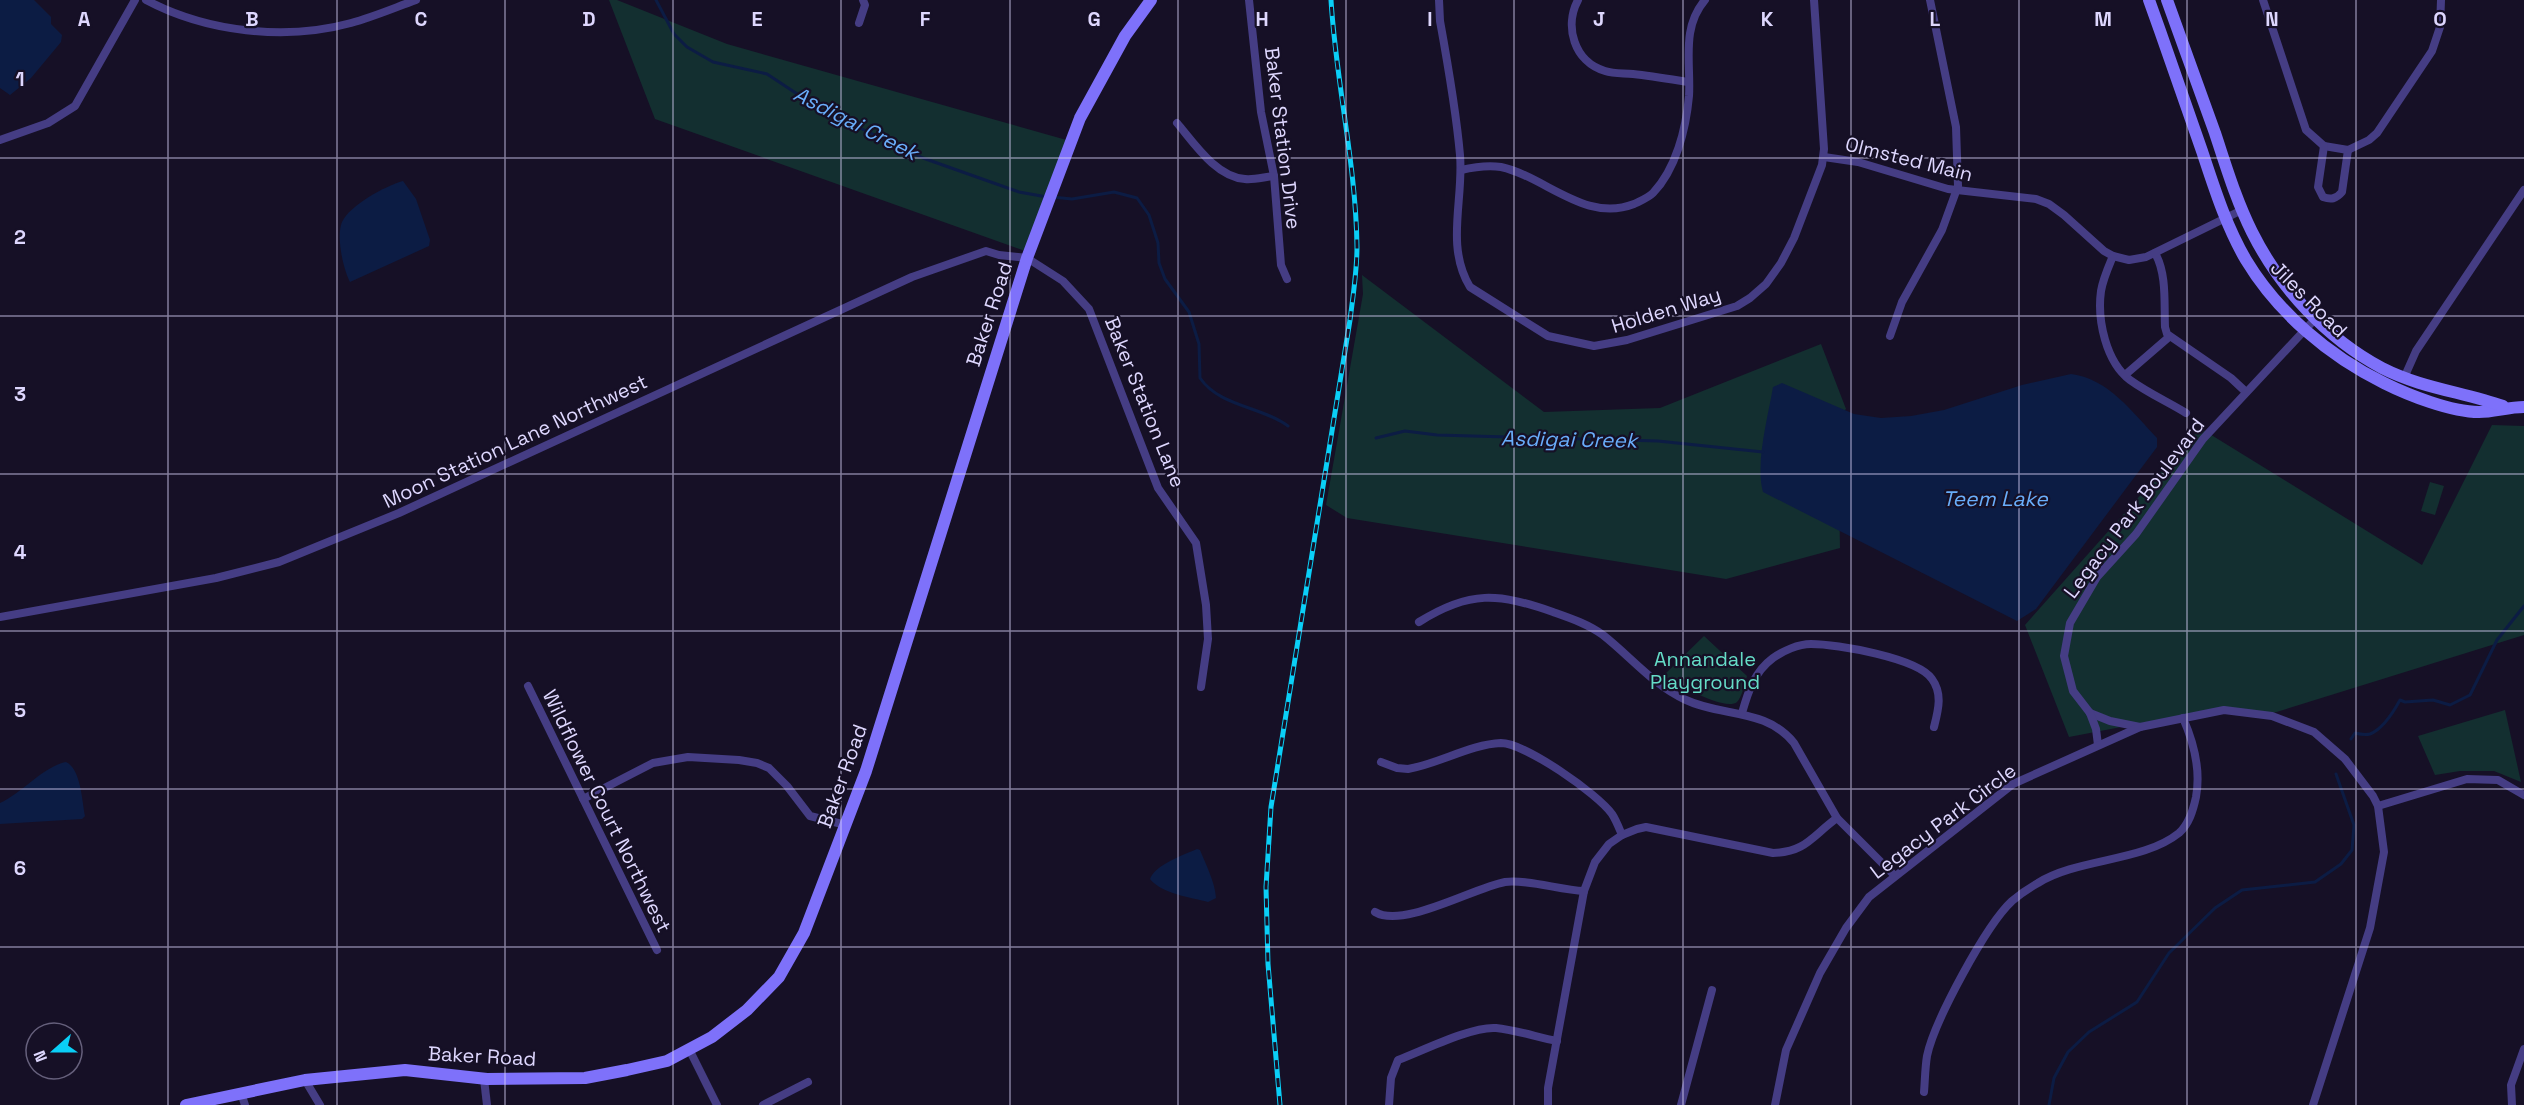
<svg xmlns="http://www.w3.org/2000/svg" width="2524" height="1105" font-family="'Space Grotesk',sans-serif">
<rect width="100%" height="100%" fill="#161026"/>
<!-- green -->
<g fill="#132f30">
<polygon points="609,0 617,0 727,44 1070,141 1028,252 655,119"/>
<polygon points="1362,275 1544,412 1660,408 1821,344 1846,409 1791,459 1839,494 1840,548 1726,579 1347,518 1326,505 1363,294"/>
<polygon points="2492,425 2524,426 2524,635 2270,714 2189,714 2069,737 2025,625 2200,428 2422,565"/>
<polygon points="2430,482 2444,486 2435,515 2421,511"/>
<path d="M1704,636L1747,676C1745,683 1742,697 1737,702C1725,712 1676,683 1663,676Z"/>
<polygon points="2505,710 2521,782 2494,771 2460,771 2435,775 2418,736"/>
</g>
<!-- water -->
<g fill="#0c1c44">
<polygon points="0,0 34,0 51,17 51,24 62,35 61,42 31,78 10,95 0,88"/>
<path d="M403,181L416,199L430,240L429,246L350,282C343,269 336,236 342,222C350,205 385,186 403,181Z"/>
<path d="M2071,374C2109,379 2132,412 2157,438V447L2036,609L2017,621L1763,492C1755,463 1768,417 1773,387L1782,383L1854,414L1881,418L1911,416L1944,410L2022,385Z"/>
<path d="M66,762C81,769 82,801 85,816L82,819L0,824V803C22,793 44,766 66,762Z"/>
<path d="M1197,849L1200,850C1206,865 1215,882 1216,898L1208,902C1190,897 1162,894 1150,879C1155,865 1183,855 1197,849Z"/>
</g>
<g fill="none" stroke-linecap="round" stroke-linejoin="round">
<!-- stream -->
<g stroke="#0c1c44" stroke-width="3">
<polyline points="656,0 674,34 687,47 713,62 767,74 820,109 923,158 1019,192 1047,197"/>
<path d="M1052,197L1072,199L1114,192L1137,198L1149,215L1158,243L1159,263L1165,279L1189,312L1199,344L1200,378C1220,407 1261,406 1288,426"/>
<polyline points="1376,438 1405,431 1437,435 1658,441 1763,452"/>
<path d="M2351,739L2355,733C2359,734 2366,735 2370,734C2383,729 2394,711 2400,700L2405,702L2433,700L2450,705L2470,695L2497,640L2524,606"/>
<polyline points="2049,1105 2054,1078 2068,1052 2089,1032 2137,1002 2169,953 2215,908 2242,890 2315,882 2341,864 2352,850 2354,825 2336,774"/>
</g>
<!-- street -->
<g stroke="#453d84" stroke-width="8">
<path d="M146,0C206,32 285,41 351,23C373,17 394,8 416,0"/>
<polyline points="1249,0 1261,112 1274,176 1281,265 1287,279"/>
<path d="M1439,0L1440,21C1448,65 1456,110 1460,155C1464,199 1445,246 1470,287L1548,336L1594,346L1627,340L1737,306L1750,298L1766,284L1781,263L1794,238L1822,165L1824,149L1814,0"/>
<path d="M1578,0C1564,26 1574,62 1605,71C1614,74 1623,73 1633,74C1651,76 1669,79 1688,82"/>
<polyline points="2263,0 2306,130 2324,146 2348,150 2369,140 2377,133 2432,51 2440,27 2441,0"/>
<polyline points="859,23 865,5 863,0"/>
<path d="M1177,123C1194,143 1216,177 1245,179C1254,180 1264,177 1274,176"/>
<polyline points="0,140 48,123 75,106 135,0"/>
<path d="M2324,146L2318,187L2323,197C2331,200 2336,199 2342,192L2348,150"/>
<polyline points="1824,157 1858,162 1948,189 2036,199 2049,204 2064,215 2104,251 2113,256 2129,260 2146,257 2242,210"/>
<path d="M1461,170C1474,167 1487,165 1501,167C1546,177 1585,223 1634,204C1640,201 1648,198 1653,193C1676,169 1686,129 1689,96C1691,63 1681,28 1705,0"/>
<path d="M2155,253C2167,274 2164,303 2165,327L2167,334L2231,378L2246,392"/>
<path d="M2113,256C2108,268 2103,279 2101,291C2097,320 2106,362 2130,380C2148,393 2168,402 2186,413"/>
<polyline points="1890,336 1902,302 1942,230 1958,186 1956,127 1930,0"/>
<polyline points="2125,375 2169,337"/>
<polyline points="2404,378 2416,351 2524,190"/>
<polyline points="0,617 216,578 279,562 399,513 912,277 986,251 999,255 1027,258 1063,281 1089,309 1158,488 1196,543 1206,605 1208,639 1201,687"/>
<path d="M1419,622C1470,590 1498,593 1553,612C1570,618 1588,624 1603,635C1631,657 1653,685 1686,700C1722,717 1766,708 1794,743L1837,818L1895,876"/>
<polyline points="528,686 657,950"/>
<path d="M1742,713C1748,692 1754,672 1773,658C1783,651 1798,644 1811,644C1837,644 1918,658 1932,679C1943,694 1938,711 1934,727"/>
<polyline points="2090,713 2110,721 2140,727"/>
<polyline points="2098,745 2096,729 2090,713 2073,691 2064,656 2070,623 2097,577 2136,534 2203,439 2315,319"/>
<path d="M1381,762L1397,768L1408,769C1438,764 1471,744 1501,743C1525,743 1598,794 1612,814C1616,820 1619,828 1622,835"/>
<polyline points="583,799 653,763 688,757 739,760 757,763 769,768 787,786 810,816 846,825"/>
<polyline points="2378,806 2467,779 2498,780 2524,795"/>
<path d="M1375,912C1403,929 1473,888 1505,882C1527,879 1560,890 1584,891"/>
<polyline points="689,1049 717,1105"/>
<polyline points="484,1079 487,1105"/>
<polyline points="305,1080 320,1105"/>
<path d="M1924,1092C1925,1081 1925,1068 1927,1056C1934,1022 1986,925 2012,901C2019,895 2029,888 2038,883C2078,858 2143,862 2179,833C2189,824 2193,811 2196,797C2201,770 2194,743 2183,718"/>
<polyline points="241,1093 245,1105"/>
<polyline points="763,1105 808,1082"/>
<path d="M1389,1105L1391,1078L1398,1060C1422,1051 1472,1026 1496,1028C1516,1030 1537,1037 1557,1041"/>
<path d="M1548,1105V1088L1584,891L1595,862L1609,844L1622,835L1637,829L1646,827L1773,853C1806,852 1812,836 1837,818"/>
<polyline points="1681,1105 1712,990"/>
<polyline points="1775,1105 1786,1050 1820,973 1846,928 1869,897 2013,784 2140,727 2224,710 2272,716 2314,732 2345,759 2373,796 2378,806 2384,852 2370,928 2313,1105"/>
<polyline points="2512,1105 2511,1085 2524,1049"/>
</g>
<!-- secondary -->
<g stroke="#7e71fa" stroke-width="12">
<path d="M2149,0C2167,50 2184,100 2202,151C2214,187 2226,226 2246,260C2278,313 2329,356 2384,383C2408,395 2451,412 2479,412C2494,412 2508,407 2524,407"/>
<path d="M2167,0C2183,44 2199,89 2215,133C2226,166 2236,200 2252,232C2280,288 2326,338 2382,368C2421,388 2463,392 2503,406"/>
<polyline points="186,1105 305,1080 405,1070 487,1079 585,1078 627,1070 667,1061 712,1037 747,1010 779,977 804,933 866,771 1027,258 1080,118 1125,36 1151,0"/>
</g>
<defs>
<path id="rail" d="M1280,1105L1268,964L1266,887L1271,807L1350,320C1353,296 1357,271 1357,247C1356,164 1336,83 1331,0"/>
</defs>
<!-- rail casing -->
<use href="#rail" stroke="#0acff7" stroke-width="5"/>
<!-- rail -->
<use href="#rail" stroke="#161026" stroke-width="3" stroke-dasharray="9" stroke-linecap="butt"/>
</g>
<!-- grid -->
<path fill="none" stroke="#ded7fe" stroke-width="1.5" stroke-opacity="0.55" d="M168,0V1105M337,0V1105M505,0V1105M673,0V1105M841,0V1105M1010,0V1105M1178,0V1105M1346,0V1105M1514,0V1105M1683,0V1105M1851,0V1105M2019,0V1105M2187,0V1105M2356,0V1105M0,158H2524M0,316H2524M0,474H2524M0,631H2524M0,789H2524M0,947H2524"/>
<g text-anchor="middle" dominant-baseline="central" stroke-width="4.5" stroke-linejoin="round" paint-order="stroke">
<!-- street labels -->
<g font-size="20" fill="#ded7fe" stroke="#161026">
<text transform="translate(1283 138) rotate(83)">Baker Station Drive</text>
<text transform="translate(1909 159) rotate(14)">Olmsted Main</text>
<text transform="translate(2309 299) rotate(45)">Jiles Road</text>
<text transform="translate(1666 310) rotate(-17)">Holden Way</text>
<text transform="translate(989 314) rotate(-72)">Baker Road</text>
<text transform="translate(1145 402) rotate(68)">Baker Station Lane</text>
<text transform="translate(515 441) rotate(-25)">Moon Station Lane Northwest</text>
<text transform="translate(2134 508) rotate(-53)">Legacy Park Boulevard</text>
<text transform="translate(842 776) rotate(-70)">Baker Road</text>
<text transform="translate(607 811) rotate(64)">Wildflower Court Northwest</text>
<text transform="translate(1943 821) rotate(-37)">Legacy Park Circle</text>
<text transform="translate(482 1056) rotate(3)">Baker Road</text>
</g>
<!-- park labels -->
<g font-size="20" fill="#65dcc7" stroke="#161026">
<text x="1705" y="659">Annandale<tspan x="1705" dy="23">Playground</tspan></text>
</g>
<!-- water labels -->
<g font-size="21" font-style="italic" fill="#69adfa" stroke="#161026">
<text transform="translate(856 123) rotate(27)">Asdigai Creek</text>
<text transform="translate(1569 439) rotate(1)">Asdigai Creek</text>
<text x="1995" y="498">Teem Lake</text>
</g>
</g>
<g font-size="20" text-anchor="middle" font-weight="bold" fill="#ded7fe" stroke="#161026" stroke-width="4.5" stroke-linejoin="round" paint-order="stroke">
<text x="84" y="26">A</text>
<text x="252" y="26">B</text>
<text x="421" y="26">C</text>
<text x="589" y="26">D</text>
<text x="757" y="26">E</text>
<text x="925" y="26">F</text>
<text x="1094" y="26">G</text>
<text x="1262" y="26">H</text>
<text x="1430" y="26">I</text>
<text x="1599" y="26">J</text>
<text x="1767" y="26">K</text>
<text x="1935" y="26">L</text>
<text x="2103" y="26">M</text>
<text x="2272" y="26">N</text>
<text x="2440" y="26">O</text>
<text x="20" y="86">1</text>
<text x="20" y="244">2</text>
<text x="20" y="401">3</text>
<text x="20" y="559">4</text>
<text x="20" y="717">5</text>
<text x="20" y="875">6</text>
</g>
<!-- north arrow -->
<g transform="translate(54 1051) rotate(249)"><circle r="28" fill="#161026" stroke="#66607c" stroke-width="1.5"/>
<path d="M0-4.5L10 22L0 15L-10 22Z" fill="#0acff7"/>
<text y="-9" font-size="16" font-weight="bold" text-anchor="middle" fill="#ded7fe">N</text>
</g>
</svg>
